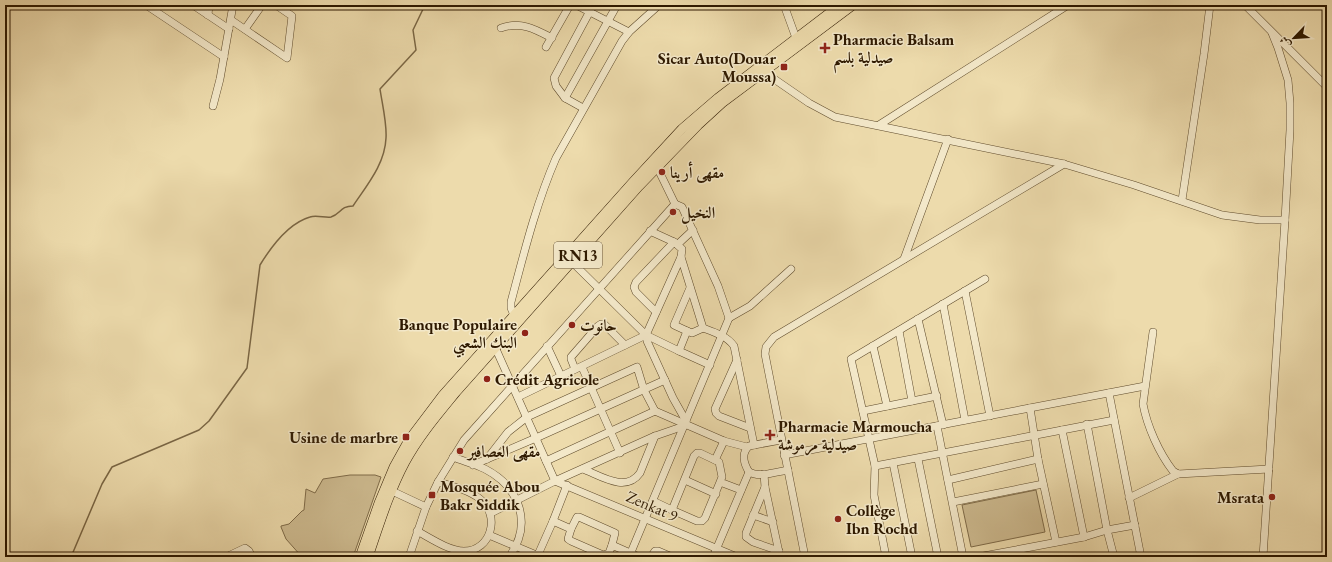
<svg xmlns="http://www.w3.org/2000/svg" width="1332" height="562" font-family="'EB Garamond',Amiri,serif">
<rect width="100%" height="100%" fill="#eddbac"/>
<filter id="stains"><feTurbulence type="fractalNoise" baseFrequency=".005" numOctaves="4"/><feColorMatrix values="0 0 0 0 .2 0 0 0 0 .09 0 0 0 0 .02 0 0 0 .5 -.17"/></filter>
<radialGradient id="worn" r=".72"><stop offset=".6" stop-color="#630" stop-opacity="0"/><stop offset="1" stop-color="#630" stop-opacity=".3"/></radialGradient>
<!-- green -->
<g fill="#cdba8f" stroke="#7e6a48">
<polygon points="350,475 375,475 381,477 353,557 302,557 286,539 281,527 281,526 289,524 302,511 304,510 306,489 315,493 323,479"/>
<polygon points="1036,490 1045,532 971,547 962,505"/>
</g>
<g fill="none" stroke-linecap="round" stroke-linejoin="round">
<!-- stream -->
<path stroke="#7a6644" stroke-width="1.5" d="M71,557L102,484L112,467L199,430L209,421L247,368L260,265C271,247 289,223 310,217C316,215 326,218 331,217C341,214 340,206 353,206C367,185 385,164 386,138C387,123 382,103 380,89L416,50L413,30L425,5"/>
<defs>
<g id="minor">
<polyline points="146,5 224,57"/>
<polyline points="193,5 229,29"/>
<polyline points="576,5 629,32"/>
<polyline points="784,5 796,38"/>
<polyline points="1245,5 1327,87"/>
<polyline points="208,15 209,5"/>
<polyline points="231,20 287,58 292,16 276,5"/>
<path d="M501,28C521,21 535,29 552,38"/>
<polyline points="245,29 262,5"/>
<polyline points="546,47 570,5"/>
<polyline points="764,72 809,103 835,117 1064,164 1134,185 1222,215 1260,220 1285,220"/>
<polyline points="565,98 556,86 554,78 590,11"/>
<polyline points="213,106 220,79 233,5"/>
<polyline points="583,108 565,98 617,5"/>
<polyline points="879,125 1068,5"/>
<polyline points="1182,200 1204,54 1210,5"/>
<polyline points="675,204 682,207 718,286 729,318"/>
<polyline points="650,231 674,242"/>
<polyline points="678,244 693,230"/>
<polyline points="904,259 948,139"/>
<polyline points="572,262 646,335 679,351"/>
<polyline points="690,288 674,325 687,331 679,351 710,365"/>
<polyline points="965,291 990,416"/>
<polyline points="943,304 965,420"/>
<polyline points="656,312 636,292 634,287 636,282 674,242 682,249 681,257"/>
<path d="M514,315L511,308V302C524,253 536,204 556,158L622,41L629,32L659,5"/>
<polyline points="918,319 943,425"/>
<polyline points="687,331 692,333 703,328"/>
<polyline points="899,331 912,401"/>
<path d="M1153,332L1143,404C1147,426 1159,453 1173,471L1178,474L1269,469"/>
<polyline points="547,346 561,376"/>
<polyline points="873,346 887,406"/>
<polyline points="495,347 555,481 737,557"/>
<polyline points="737,360 715,409 716,413 719,416 750,428"/>
<polyline points="582,367 620,453"/>
<polyline points="575,369 571,359 571,357 598,326 601,324 605,325 625,345"/>
<polyline points="1109,393 1141,557"/>
<polyline points="518,397 646,335"/>
<polyline points="1030,408 1038,459 1056,542"/>
<polyline points="863,411 937,396"/>
<path d="M686,421L673,398L647,341L646,335L681,257L703,328C714,332 727,336 734,346L754,445"/>
<polyline points="1087,424 1107,530 1114,557"/>
<polyline points="937,426 963,557"/>
<polyline points="1062,430 1084,537"/>
<path d="M781,440L749,446C741,453 744,464 749,472C759,478 776,472 788,470"/>
<polyline points="784,455 1145,386"/>
<path d="M453,457C463,461 475,464 485,469C520,487 533,524 509,557"/>
<polyline points="487,459 508,432 527,417 637,367 644,390 655,411 724,441 747,447"/>
<polyline points="918,459 938,557"/>
<polyline points="715,460 724,441"/>
<polyline points="546,461 655,411"/>
<polyline points="893,463 912,557"/>
<polyline points="473,465 536,438 665,380"/>
<polyline points="875,466 1114,420"/>
<path d="M583,469C601,476 626,493 640,473L655,436"/>
<polyline points="764,474 765,487 780,557"/>
<polyline points="685,480 716,494"/>
<polyline points="948,480 1038,459"/>
<polyline points="720,482 722,477 719,462 700,453 697,453 694,456 672,510 697,521 702,521 705,518 720,482 741,490"/>
<polyline points="765,487 746,533 746,537 753,542 779,551"/>
<polyline points="392,491 426,507"/>
<polyline points="1129,498 1178,474"/>
<polyline points="653,501 672,510"/>
<polyline points="953,502 1043,484"/>
<polyline points="491,513 555,481 655,436 684,426"/>
<polyline points="753,515 773,522"/>
<polyline points="553,521 567,485"/>
<polyline points="571,529 568,539 571,541 603,555 609,553 612,545 639,557"/>
<path d="M417,531C430,538 449,551 464,551C491,551 501,516 480,499C469,490 452,486 438,482"/>
<polyline points="489,535 541,557"/>
<polyline points="226,557 245,548 249,551 252,557"/>
<polyline points="409,557 426,507 438,482 464,440 675,204 657,167"/>
<polyline points="537,557 553,521 571,529 577,517 579,517 615,533 612,545"/>
<polyline points="629,557 729,318 750,306 791,269"/>
<polyline points="651,557 655,551 658,551 672,557"/>
<polyline points="713,557 749,472"/>
<polyline points="805,557 765,354 766,347 774,337 1064,164"/>
<polyline points="886,557 874,495 875,466 851,359 985,279"/>
<polyline points="978,557 1084,537 1107,530 1135,525"/>
<polyline points="1263,557 1285,220 1290,130 1290,103 1288,80 1278,48 1272,33"/>
</g>
<g id="major">
<polyline points="360,557 379,503 394,467 409,440 443,395 633,182 682,129 718,98 840,5"/>
<path d="M368,557C379,525 389,492 405,462C419,436 438,414 456,392L639,186L698,125L722,103L853,5"/>
</g>
</defs>
<!-- minor casing -->
<use href="#minor" stroke="#5e4a2b" stroke-width="8"/>
<!-- major casing -->
<use href="#major" stroke="#2e1900" stroke-width="10"/>
<!-- minor -->
<use href="#minor" stroke="#f3e8c9" stroke-width="7"/>
<!-- major -->
<use href="#major" stroke="#eddbac" stroke-width="9"/>
</g>
<!-- markers -->
<g fill="#8f2418" stroke="#f3e8c9" stroke-width="1.5">
<path d="M823 42h4v4h4v4h-4v4h-4v-4h-4v-4h4z"/>
<rect x="780" y="63" width="8" height="8" rx="2"/>
<circle cx="662" cy="172" r="4"/>
<circle cx="673" cy="212" r="4"/>
<circle cx="572" cy="325" r="4"/>
<circle cx="525" cy="333" r="4"/>
<circle cx="487" cy="379" r="4"/>
<path d="M768 429h4v4h4v4h-4v4h-4v-4h-4v-4h4z"/>
<rect x="402" y="433" width="8" height="8" rx="2"/>
<circle cx="460" cy="451" r="4"/>
<rect x="428" y="491" width="8" height="8" rx="2"/>
<circle cx="1272" cy="497" r="4"/>
<circle cx="838" cy="519" r="4"/>
</g>
<g text-anchor="middle" dominant-baseline="central" stroke-width="3" stroke-linejoin="round" paint-order="stroke">
<!-- shield labels -->
<rect fill="#f3e8c9" stroke="#69573c" stroke-width="1" x="554" y="242" width="48" height="26" rx="3"/>
<g font-size="15" font-weight="bold" fill="#2e1900">
<text x="578" y="255">RN13</text>
</g>
<!-- poi labels -->
<g font-size="16" font-weight="bold" fill="#2e1900" stroke="#f3e8c9" text-anchor="start">
<text x="833" y="39">Pharmacie Balsam<tspan x="833" dy="18">صيدلية بلسم</tspan></text>
<text x="776" y="58" text-anchor="end">Sicar Auto(Douar<tspan x="776" dy="18">Moussa)</tspan></text>
<text x="670" y="172">مقهى أرينا</text>
<text x="681" y="212">النخيل</text>
<text x="517" y="324" text-anchor="end">Banque Populaire<tspan x="517" dy="18">البنك الشعبي</tspan></text>
<text x="580" y="325">حانوت</text>
<text x="495" y="379">Crédit Agricole</text>
<text x="778" y="426">Pharmacie Marmoucha<tspan x="778" dy="18">صيدلية مرموشة</tspan></text>
<text x="398" y="437" text-anchor="end">Usine de marbre</text>
<text x="468" y="451">مقهى العصافير</text>
<text x="440" y="486">Mosquée Abou<tspan x="440" dy="18">Bakr Siddik</tspan></text>
<text x="1264" y="497" text-anchor="end">Msrata</text>
<text x="846" y="510">Collège<tspan x="846" dy="18">Ibn Rochd</tspan></text>
</g>
<!-- street labels -->
<g font-size="16" fill="#2e1900" stroke="#f3e8c9">
<text transform="translate(652 506) rotate(23)">Zenkat 9</text>
</g>
</g>
<!-- margin -->
<rect width="1332" height="562" fill="none" stroke="#eddbac" stroke-width="20"/>
<rect x="6" y="6" width="1320" height="550" fill="none" stroke="#2e1900" stroke-width="2"/>
<rect x="10" y="10" width="1312" height="542" fill="none" stroke="#2e1900"/>
<!-- north arrow -->
<g transform="translate(1294 38) rotate(245)" stroke="#f3e8c9" stroke-width="3" paint-order="stroke">
<path d="M0-3L7 15L0 10L-7 15Z" fill="#2e1900"/>
<text y="-6" font-size="11" font-weight="bold" text-anchor="middle" fill="#2e1900">ش</text>
</g>
<rect width="100%" height="100%" filter="url(#stains)"/>
<rect width="100%" height="100%" fill="url(#worn)"/>
</svg>
